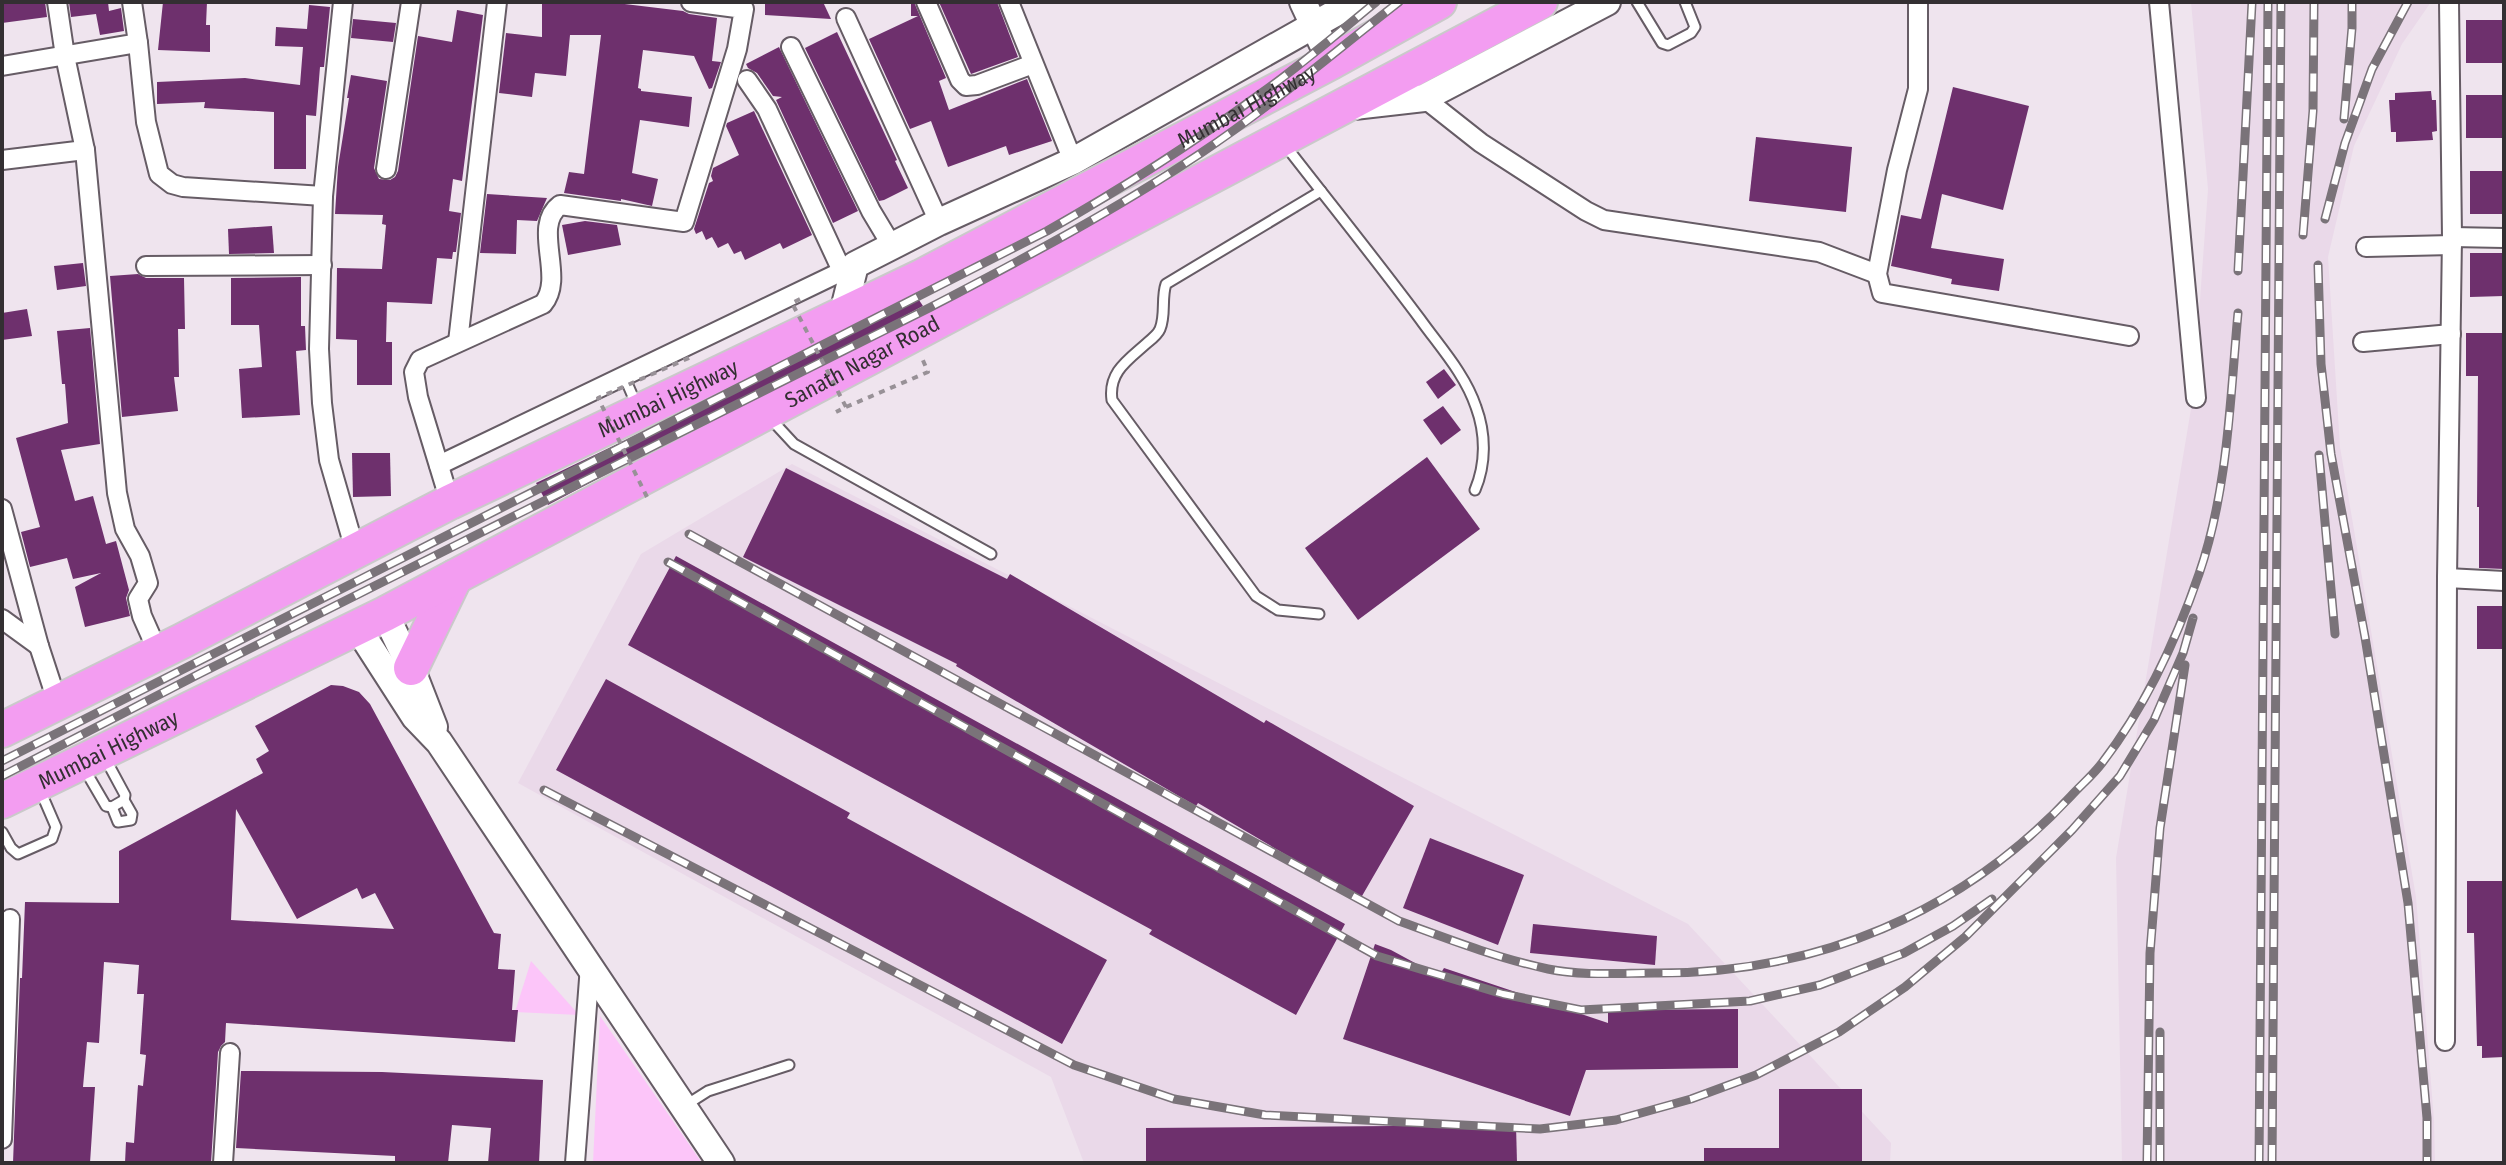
<svg xmlns="http://www.w3.org/2000/svg" width="2506" height="1165" font-family="'Fira Sans Condensed',sans-serif">
<rect width="100%" height="100%" fill="#efe4ee"/>
<!-- built -->
<g fill="#ead9e9">
<polygon points="2191,2 2431,2 2402,44 2354,146 2328,257 2340,447 2416,897 2434,1120 2435,1163 2122,1163 2116,858 2193,397 2208,189"/>
<polygon points="792,464 1688,924 1891,1143 1890,1163 1084,1163 1051,1077 518,783 641,554"/>
</g>
<!-- green -->
<g fill="#fcc5f9">
<polygon points="531,961 579,1015 515,1012"/>
<polygon points="600,1016 702,1163 593,1163"/>
</g>
<!-- building -->
<g fill="#6e306d" fill-rule="evenodd">
<polygon points="2,2 45,2 47,17 2,23"/>
<polygon points="69,2 108,2 109,11 121,8 124,31 100,35 96,14 71,17"/>
<polygon points="163,2 207,2 206,25 210,25 210,52 158,50"/>
<polygon points="542,2 608,2 683,11 689,14 717,18 712,61 721,62 712,88 709,89 694,56 643,50 638,88 641,89 641,91 692,97 689,127 640,120 632,173 658,179 652,206 621,199 621,201 564,193 569,172 584,174 601,35 570,35 566,76 535,73 532,97 499,93 506,33 542,37"/>
<polygon points="765,2 823,2 831,19 765,15"/>
<polygon points="911,2 914,2 946,78 939,81 949,110 1027,79 1052,141 1009,155 1006,146 948,167 931,121 910,129 869,39 918,16 911,16"/>
<polygon points="939,2 997,2 1018,57 971,74"/>
<polygon points="309,5 330,7 324,67 320,67 316,116 306,115 306,169 274,169 274,112 204,108 205,102 157,104 157,82 245,78 300,85 303,47 275,46 276,27 307,29"/>
<polygon points="457,10 483,15 462,181 453,179 449,211 461,213 456,252 453,252 452,259 437,258 432,304 387,302 386,342 392,342 392,385 357,385 357,340 336,339 337,268 382,269 386,225 382,224 383,215 335,214 338,167 349,98 347,98 351,75 387,81 374,168 379,179 390,180 395,177 398,171 418,36 452,42"/>
<polygon points="353,19 396,23 393,42 351,38"/>
<rect x="2466" y="20" width="38" height="43"/>
<polygon points="837,32 897,160 895,161 908,188 884,200 879,201 805,48"/>
<polygon points="779,47 858,211 833,223 776,100 782,97 773,96 757,73 748,68 746,64"/>
<polygon points="1953,87 2029,106 2003,210 1942,194 1931,248 2004,259 1999,291 1951,284 1952,279 1891,266 1901,215 1921,219"/>
<polygon points="2431,91 2432,100 2436,100 2437,131 2432,132 2433,140 2396,142 2396,132 2391,132 2389,100 2395,100 2395,93"/>
<rect x="2466" y="95" width="38" height="43"/>
<polygon points="754,111 812,235 783,249 780,243 745,260 741,251 734,254 728,243 718,248 712,237 706,240 702,231 696,234 694,229 709,183 713,181 711,176 713,168 739,155 726,126 727,123"/>
<polygon points="1756,137 1852,147 1846,212 1749,201"/>
<rect x="2470" y="171" width="34" height="43"/>
<polygon points="487,194 547,198 537,221 517,220 516,254 480,253"/>
<polygon points="585,221 617,225 621,245 568,255 562,225"/>
<polygon points="272,226 274,253 229,254 228,229"/>
<polygon points="2470,253 2504,253 2504,296 2470,297"/>
<polygon points="83,263 86,286 57,290 54,266"/>
<polygon points="138,274 146,278 184,278 185,329 178,329 179,377 174,377 178,411 122,417 110,276"/>
<polygon points="301,277 301,326 305,326 306,350 296,351 300,415 242,418 239,369 262,367 259,325 231,325 231,278"/>
<polygon points="919,300 923,306 548,505 536,483"/>
<polygon points="27,309 32,336 2,340 2,313"/>
<polygon points="90,328 100,444 61,450 75,501 93,496 106,544 116,541 129,590 126,598 130,616 85,627 75,587 101,573 73,579 67,558 30,567 21,532 40,527 16,438 68,423 65,384 62,384 57,331"/>
<polygon points="2466,333 2504,333 2504,569 2479,568 2479,507 2477,507 2478,376 2466,376"/>
<polygon points="1444,369 1456,385 1438,399 1426,382"/>
<polygon points="1443,406 1461,430 1441,445 1423,420"/>
<polygon points="352,453 390,453 391,496 353,497"/>
<polygon points="1427,457 1480,529 1358,620 1305,548"/>
<polygon points="786,468 1007,579 1010,574 1264,723 1266,720 1414,806 1362,896 1356,896 1198,803 1196,806 956,666 957,664 743,557"/>
<polygon points="676,556 1345,924 1296,1015 1149,934 1152,930 628,645"/>
<rect x="2477" y="606" width="27" height="43"/>
<polygon points="606,679 850,813 847,818 1107,960 1062,1044 556,770"/>
<path d="M331,685L343,686L359,692L370,704L494,933L501,934L498,969L515,970L512,1010H518L515,1042L226,1023L225,1042L221,1046L218,1052L211,1163H125L126,1142L134,1143L138,1085L143,1086L146,1055L140,1054L144,994H137L139,965L104,962L99,1043L87,1042L83,1087H95L90,1163H13L20,978H22L25,902L119,903V851L263,773L256,759L269,751L255,726ZM236,809L297,919L357,888L362,899L375,893L394,929L231,920Z"/>
<polygon points="1430,838 1524,875 1498,945 1403,908"/>
<polygon points="2467,881 2504,881 2504,1057 2482,1058 2482,1046 2477,1046 2474,933 2467,933"/>
<polygon points="1533,924 1657,936 1655,965 1530,953"/>
<polygon points="1375,944 1391,950 1439,976 1444,968 1608,1023 1608,1010 1738,1009 1738,1068 1586,1070 1570,1116 1343,1039"/>
<polygon points="241,1071 382,1072 543,1080 539,1163 488,1163 491,1128 452,1125 448,1163 395,1163 395,1156 236,1148"/>
<polygon points="1779,1089 1862,1089 1862,1163 1704,1163 1704,1148 1779,1148"/>
<polygon points="1516,1125 1517,1163 1146,1163 1146,1128"/>
</g>
<g fill="none" stroke-linecap="round" stroke-linejoin="round">
<defs>
<g id="lane">
<polyline points="1637,2 1662,43 1668,45 1691,33 1695,27 1685,2"/>
<path d="M1285,145C1330,203 1376,260 1420,319C1440,347 1465,374 1476,407C1486,434 1486,464 1475,490"/>
<polyline points="624,376 637,406"/>
<polyline points="769,417 794,444 991,554"/>
<path d="M1319,614L1278,610L1256,596L1112,400C1108,372 1128,360 1147,343C1152,339 1158,334 1160,329C1166,315 1161,298 1166,284L1321,191"/>
<polyline points="85,770 106,806 112,807 124,800 125,795 105,758"/>
<polyline points="112,807 118,822 131,820 132,814 124,800"/>
<polyline points="2,832 11,848 18,854 52,839 56,827 40,790"/>
<polyline points="686,1105 708,1091 789,1065"/>
</g>
<g id="street">
<polyline points="57,2 65,56 85,150 117,493 125,529 140,556 148,583 138,599 142,616 158,652"/>
<polyline points="343,2 323,196 319,349 322,403 329,460 355,550"/>
<polyline points="926,2 960,80 966,86 977,85 1033,64"/>
<polyline points="1009,2 1073,161"/>
<polyline points="1918,2 1918,89 1897,170 1877,274 1882,293 2129,336"/>
<polyline points="2159,2 2196,398"/>
<polyline points="846,18 939,222"/>
<polyline points="138,43 146,122 159,174 172,184 183,187 323,196"/>
<polyline points="791,47 871,211 892,246"/>
<polyline points="2,66 138,43 132,2"/>
<polyline points="747,80 767,109 842,271"/>
<polyline points="1424,98 1481,143 1586,211 1604,220 1819,252 1877,274"/>
<polyline points="2,160 85,150"/>
<polyline points="386,169 411,2"/>
<polyline points="2452,237 2504,238"/>
<polyline points="2366,247 2452,245"/>
<polyline points="146,266 322,265"/>
<polyline points="458,342 497,2"/>
<polyline points="2363,342 2451,334"/>
<polyline points="439,465 855,265"/>
<path d="M450,502L418,397L414,372L420,360L543,304C566,277 531,227 560,205L684,222L737,49L744,9L691,2"/>
<polyline points="2,509 39,646 57,701"/>
<polyline points="2447,578 2504,581"/>
<polyline points="2,619 39,646"/>
<polyline points="2445,1041 2447,578 2452,237 2449,2"/>
<polyline points="2,1139 10,919"/>
<polyline points="223,1163 230,1053"/>
<polyline points="575,1163 590,966"/>
</g>
<g id="secondary">
<polyline points="1303,2 1331,62"/>
<polyline points="1354,106 1424,98 1607,2"/>
<polyline points="842,317 855,265 939,222 1073,161 1355,2"/>
<polyline points="385,614 411,668 434,727"/>
<polyline points="357,627 415,717 439,742 721,1163"/>
</g>
<g id="highway">
<polyline points="411,668 455,577"/>
<path id="s1" d="M2,730L182,641L450,502L921,277L1331,62L1439,2"/>
<path id="s2" d="M2,801L385,614L1540,2"/>
</g>
</defs>
<!-- lane casing -->
<use href="#lane" stroke="#665c65" stroke-width="13"/>
<!-- street casing -->
<use href="#street" stroke="#665c65" stroke-width="22"/>
<!-- secondary casing -->
<use href="#secondary" stroke="#665c65" stroke-width="30"/>
<!-- highway casing -->
<use href="#highway" stroke="#cac9ca" stroke-width="38"/>
<!-- path -->
<polyline stroke="#989197" stroke-width="4" stroke-dasharray="6 6" stroke-linecap="butt" points="846,407 928,372 922,358"/>
<!-- lane -->
<use href="#lane" stroke="#fff" stroke-width="9"/>
<!-- street -->
<use href="#street" stroke="#fff" stroke-width="18"/>
<!-- secondary -->
<use href="#secondary" stroke="#fff" stroke-width="26"/>
<!-- highway -->
<use href="#highway" stroke="#f39df1" stroke-width="34"/>
<defs>
<g id="rail">
<polyline points="2344,119 2352,28 2352,2"/>
<polyline points="2325,219 2345,143 2372,69 2408,2"/>
<polyline points="2303,235 2313,111 2314,2"/>
<polyline points="2318,265 2321,364 2331,454 2365,637 2408,903 2427,1118 2427,1163"/>
<polyline points="2238,271 2252,3"/>
<polyline points="2319,455 2335,634"/>
<path d="M689,534L1399,921C1448,939 1497,958 1548,969C1582,976 1621,973 1655,973C1816,974 1962,913 2071,796C2081,785 2093,775 2102,763C2145,707 2176,641 2199,574C2228,490 2230,400 2238,313"/>
<polyline points="668,562 1377,956 1503,994 1581,1010 1750,1001 1820,985 1904,953 1953,926 1992,899"/>
<path d="M2,761L1047,231C1121,189 1192,144 1260,94C1300,66 1338,33 1376,2"/>
<path d="M2,776L199,674L931,307C1023,259 1114,211 1201,153C1270,107 1333,53 1399,2"/>
<polyline points="544,790 1074,1065 1174,1099 1265,1115 1540,1129 1616,1120 1691,1099 1756,1075 1839,1032 1905,987 1965,937 2072,830 2120,776 2154,720 2183,653 2193,618"/>
<polyline points="2147,1163 2150,953 2160,828 2185,665"/>
<polyline points="2160,1163 2160,1032"/>
<polyline points="2259,1163 2268,2"/>
<polyline points="2272,1163 2281,2"/>
</g>
</defs>
<!-- rail casing -->
<use href="#rail" stroke="#7a7379" stroke-width="9"/>
<!-- rail -->
<use href="#rail" stroke="#fff" stroke-width="6" stroke-dasharray="18" stroke-linecap="butt"/>
<!-- path-bridge -->
<g stroke="#989197" stroke-width="4" stroke-dasharray="6 6" stroke-linecap="butt">
<polyline points="800,299 792,303 846,407 836,412"/>
<polyline points="647,497 598,398 691,357"/>
</g>
</g>
<g text-anchor="middle" dominant-baseline="central" stroke-width="8" stroke-linejoin="round" paint-order="stroke">
<!-- street labels -->
<g font-size="22" fill="#332f32" stroke="#fff">
<text stroke="none"><textPath href="#s1" startOffset="1392">Mumbai Highway</textPath></text>
<text stroke="none"><textPath href="#s2" startOffset="966">Sanath Nagar Road</textPath></text>
<text stroke="none"><textPath href="#s1" startOffset="744">Mumbai Highway</textPath></text>
<text stroke="none"><textPath href="#s2" startOffset="118">Mumbai Highway</textPath></text>
</g>
</g>
<!-- border -->
<rect width="2506" height="1165" fill="none" stroke="#332f32" stroke-width="8"/>
</svg>
